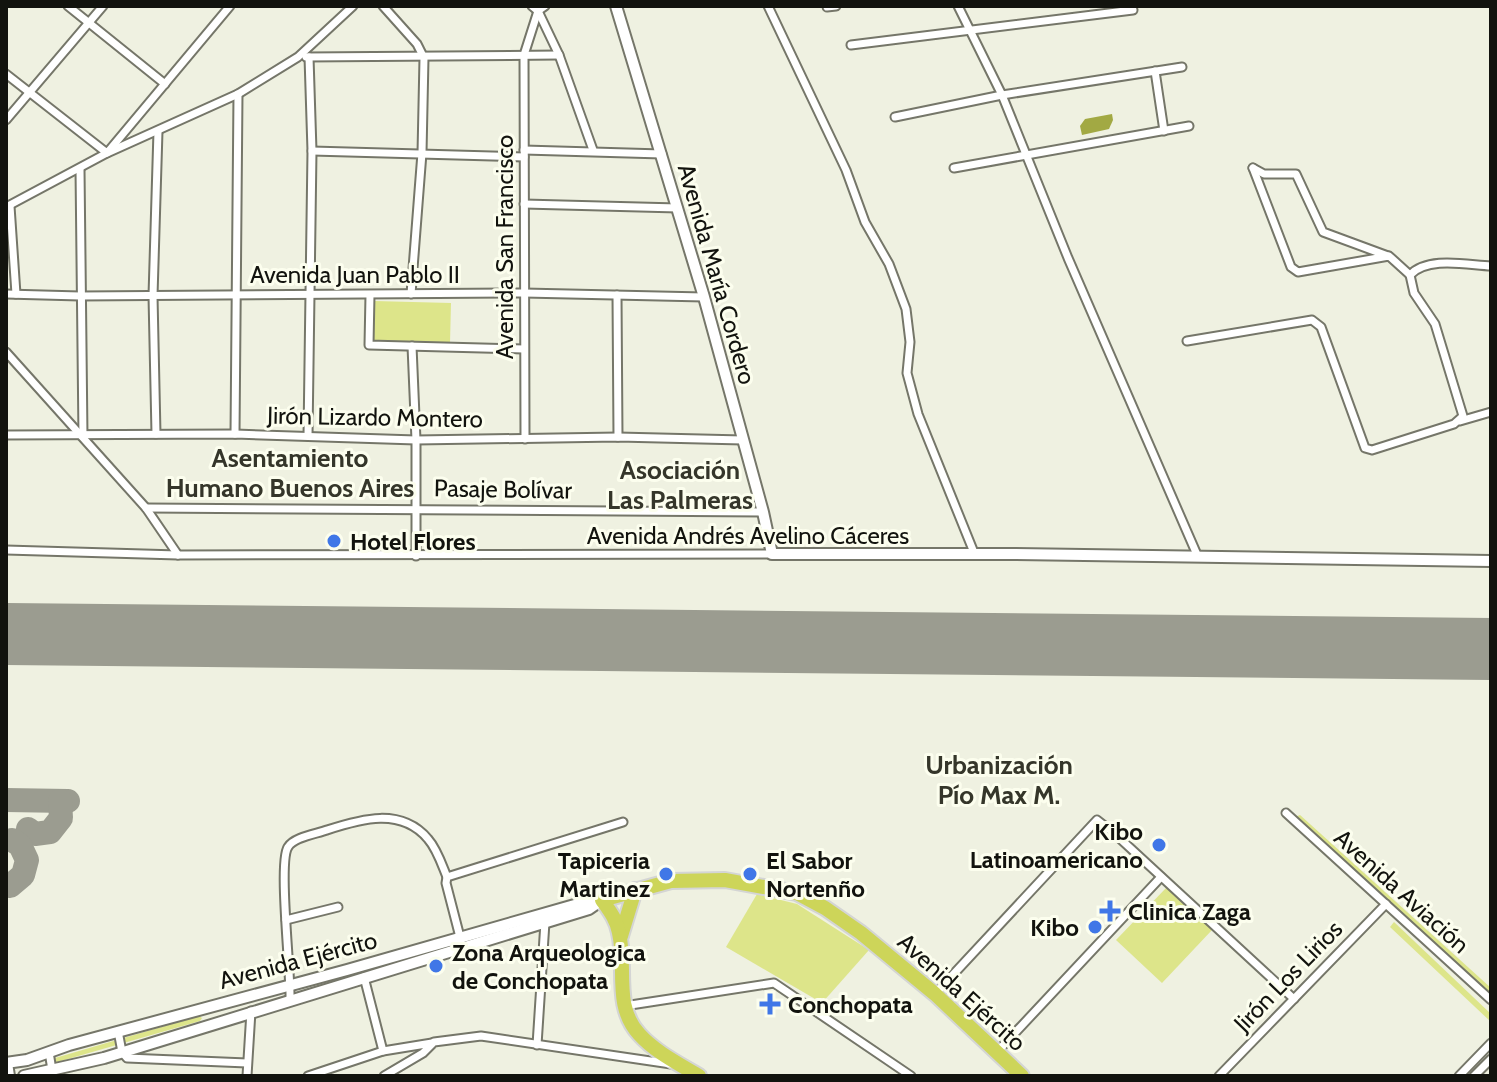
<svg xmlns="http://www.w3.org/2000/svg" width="1497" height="1082" font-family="Cabin,sans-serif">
<rect width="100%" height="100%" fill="#eff1e1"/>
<!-- green -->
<g fill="#dde58a">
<polygon points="374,301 451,303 450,343 373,341"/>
<polygon points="1300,815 1491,988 1491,995 1295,817"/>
<polygon points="1167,887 1212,930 1162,983 1116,940"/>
<polygon points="757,894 797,904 869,950 822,1003 726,947"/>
<polygon points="1394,922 1491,1014 1491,1022 1390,927"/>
<polygon points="199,1016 202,1018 200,1021 54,1063 55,1058"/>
</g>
<!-- water -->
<polygon fill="#a2a943" points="1112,114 1113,120 1109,129 1082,135 1080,126 1085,119"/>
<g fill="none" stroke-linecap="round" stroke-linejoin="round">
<!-- taxiway -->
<g stroke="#9b9c90" stroke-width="24">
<polyline points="6,800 68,801"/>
<polyline points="28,829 35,834 50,832 61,818 60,801"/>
<polyline points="10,886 23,875 27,860 20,845 12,840"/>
</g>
<!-- runway -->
<polyline stroke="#9b9c90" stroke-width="62" points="6,634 1491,649"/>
<defs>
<g id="street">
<polyline points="68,6 165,84"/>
<polyline points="383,6 417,44 424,58 422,153 411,294"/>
<polyline points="532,6 538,11 559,55 593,150"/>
<polyline points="768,6 846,170 865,222 889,264 906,309 910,342 907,373 918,414 975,555"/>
<polyline points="958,6 1002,95 1068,258 1198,557"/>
<polyline points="827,7 836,6"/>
<polyline points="851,45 1133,10"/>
<polyline points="306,57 559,55"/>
<polyline points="1155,71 1164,131"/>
<polyline points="6,74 107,153 230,6"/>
<polyline points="895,117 1002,95 1182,67"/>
<polyline points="6,120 103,6"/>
<polyline points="524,150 662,154"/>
<polyline points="312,151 524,157"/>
<polyline points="954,168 1189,126"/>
<polyline points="1253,168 1291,267 1298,272 1389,256 1410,275"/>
<polyline points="1253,168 1264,174 1296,174 1323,232 1388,256"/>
<polyline points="80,169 83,437"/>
<polyline points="524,204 678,208"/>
<polyline points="10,206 16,294"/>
<polyline points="6,207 107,153 238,94 298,57 353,6"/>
<polyline points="6,294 80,296 524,293 704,297"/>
<polyline points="370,295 369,345 523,349"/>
<polyline points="617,295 618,437"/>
<path d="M1187,341L1312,320L1321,327L1365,448L1372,450L1454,424L1463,416L1435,324L1414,293L1410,275C1428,256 1467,265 1491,266"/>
<polyline points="412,346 416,440 416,556"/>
<polyline points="6,352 146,508 178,555"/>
<polyline points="1460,421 1491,412"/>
<polyline points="156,434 153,296 158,131"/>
<polyline points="235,434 238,94"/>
<polyline points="6,435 235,434 416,440 618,437 743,440"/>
<polyline points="308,436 312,151 309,57"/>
<polyline points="525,439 524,55 538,11 545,6"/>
<polyline points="146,508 763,512"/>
<polyline points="6,550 178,555 772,554"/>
<polyline points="1286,813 1491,1000"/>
<polyline points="286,920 338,907"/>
<polyline points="461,941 446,883 447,877 623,822"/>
<polyline points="364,977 383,1051"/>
<polyline points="935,994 1097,820 1115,834 1294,999"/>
<path d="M290,999C291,973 278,862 288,847C294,837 316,834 327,830C361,819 401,807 428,839C437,849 442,865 447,877"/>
<polyline points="624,1006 774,983 911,1076"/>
<polyline points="118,1031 122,1052 127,1058 247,1063"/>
<polyline points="537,1045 545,922"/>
<polyline points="998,1051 1161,877"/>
<polyline points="49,1052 53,1076"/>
<polyline points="247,1076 251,1011"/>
<polyline points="308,1076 383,1051 432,1043"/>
<polyline points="384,1076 423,1053 434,1042 481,1036 671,1064"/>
<polyline points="1219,1076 1386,904"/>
<polyline points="1459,1076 1491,1043"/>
<polyline points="1474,1076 1491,1059"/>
</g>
<g id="secondary">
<polyline points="616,6 704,297 763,512 772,554 1016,554 1491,561"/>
<polyline points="6,1063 27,1060 69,1045 347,970 578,904 602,900"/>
<polyline points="7,1063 9,1076"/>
<polyline points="24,1076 104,1058 589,909 602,900"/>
</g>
<g id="highway">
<polyline points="621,936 635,890"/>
<path d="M699,1076C679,1064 655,1052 639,1034C613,1006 627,966 619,933C617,920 609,910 602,900L671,881L725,880L797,893L825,908L861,933L935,994L1022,1076"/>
</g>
</defs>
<!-- street casing -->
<use href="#street" stroke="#757669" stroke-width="11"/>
<!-- secondary casing -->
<use href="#secondary" stroke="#757669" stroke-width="14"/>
<!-- highway casing -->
<use href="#highway" stroke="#d4d5d4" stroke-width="18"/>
<!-- street -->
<use href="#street" stroke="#fff" stroke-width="7"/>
<!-- secondary -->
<use href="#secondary" stroke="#fff" stroke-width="10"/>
<!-- highway -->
<use href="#highway" stroke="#cdd559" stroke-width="14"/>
</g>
<!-- markers -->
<g fill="#4077e7" stroke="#fcfeee" stroke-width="3">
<circle cx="334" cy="541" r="8"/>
<circle cx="1159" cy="845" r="8"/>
<circle cx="666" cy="874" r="8"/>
<circle cx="750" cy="874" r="8"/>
<path d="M1106 899h8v8h8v8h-8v8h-8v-8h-8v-8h8z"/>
<circle cx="1095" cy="927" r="8"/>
<circle cx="436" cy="966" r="8"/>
<path d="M766 992h8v8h8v8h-8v8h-8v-8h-8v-8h8z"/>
</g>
<g text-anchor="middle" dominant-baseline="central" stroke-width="6" stroke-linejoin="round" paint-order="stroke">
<!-- street labels -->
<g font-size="24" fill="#12130e" stroke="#fcfeee">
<text transform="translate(504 247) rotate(-90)">Avenida San Francisco</text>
<text x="355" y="274">Avenida Juan Pablo II</text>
<text transform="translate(717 274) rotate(74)">Avenida María Cordero</text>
<text transform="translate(375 417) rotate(1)">Jirón Lizardo Montero</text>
<text transform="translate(503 489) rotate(1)">Pasaje Bolívar</text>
<text x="748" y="535">Avenida Andrés Avelino Cáceres</text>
<text transform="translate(1402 891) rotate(42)">Avenida Aviación</text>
<text transform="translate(298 960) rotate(-15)">Avenida Ejército</text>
<text transform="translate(1288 976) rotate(-46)">Jirón Los Lirios</text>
<text transform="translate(962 992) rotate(42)">Avenida Ejército</text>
</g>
<!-- poi labels -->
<g font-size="24" font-weight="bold" fill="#12130e" stroke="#fcfeee" text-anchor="start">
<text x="350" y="541">Hotel Flores</text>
<text x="1143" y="831" text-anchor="end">Kibo<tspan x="1143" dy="28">Latinoamericano</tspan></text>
<text x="650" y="860" text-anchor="end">Tapiceria<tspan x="650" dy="28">Martinez</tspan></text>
<text x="766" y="860">El Sabor<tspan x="766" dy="28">Nortenño</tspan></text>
<text x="1128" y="911">Clinica Zaga</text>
<text x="1079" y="927" text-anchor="end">Kibo</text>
<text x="452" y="952">Zona Arqueologica<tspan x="452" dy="28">de Conchopata</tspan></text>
<text x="788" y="1004">Conchopata</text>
</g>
<!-- neighbourhood labels -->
<g font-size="26" font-weight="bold" fill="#35362a" stroke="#fcfeee">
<text x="290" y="458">Asentamiento<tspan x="290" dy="30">Humano Buenos Aires</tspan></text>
<text x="680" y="470">Asociación<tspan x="680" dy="30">Las Palmeras</tspan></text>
<text x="999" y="765">Urbanización<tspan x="999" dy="30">Pío Max M.</tspan></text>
</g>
</g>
<!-- border -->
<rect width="1497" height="1082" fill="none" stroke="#12130e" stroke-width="16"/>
</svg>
